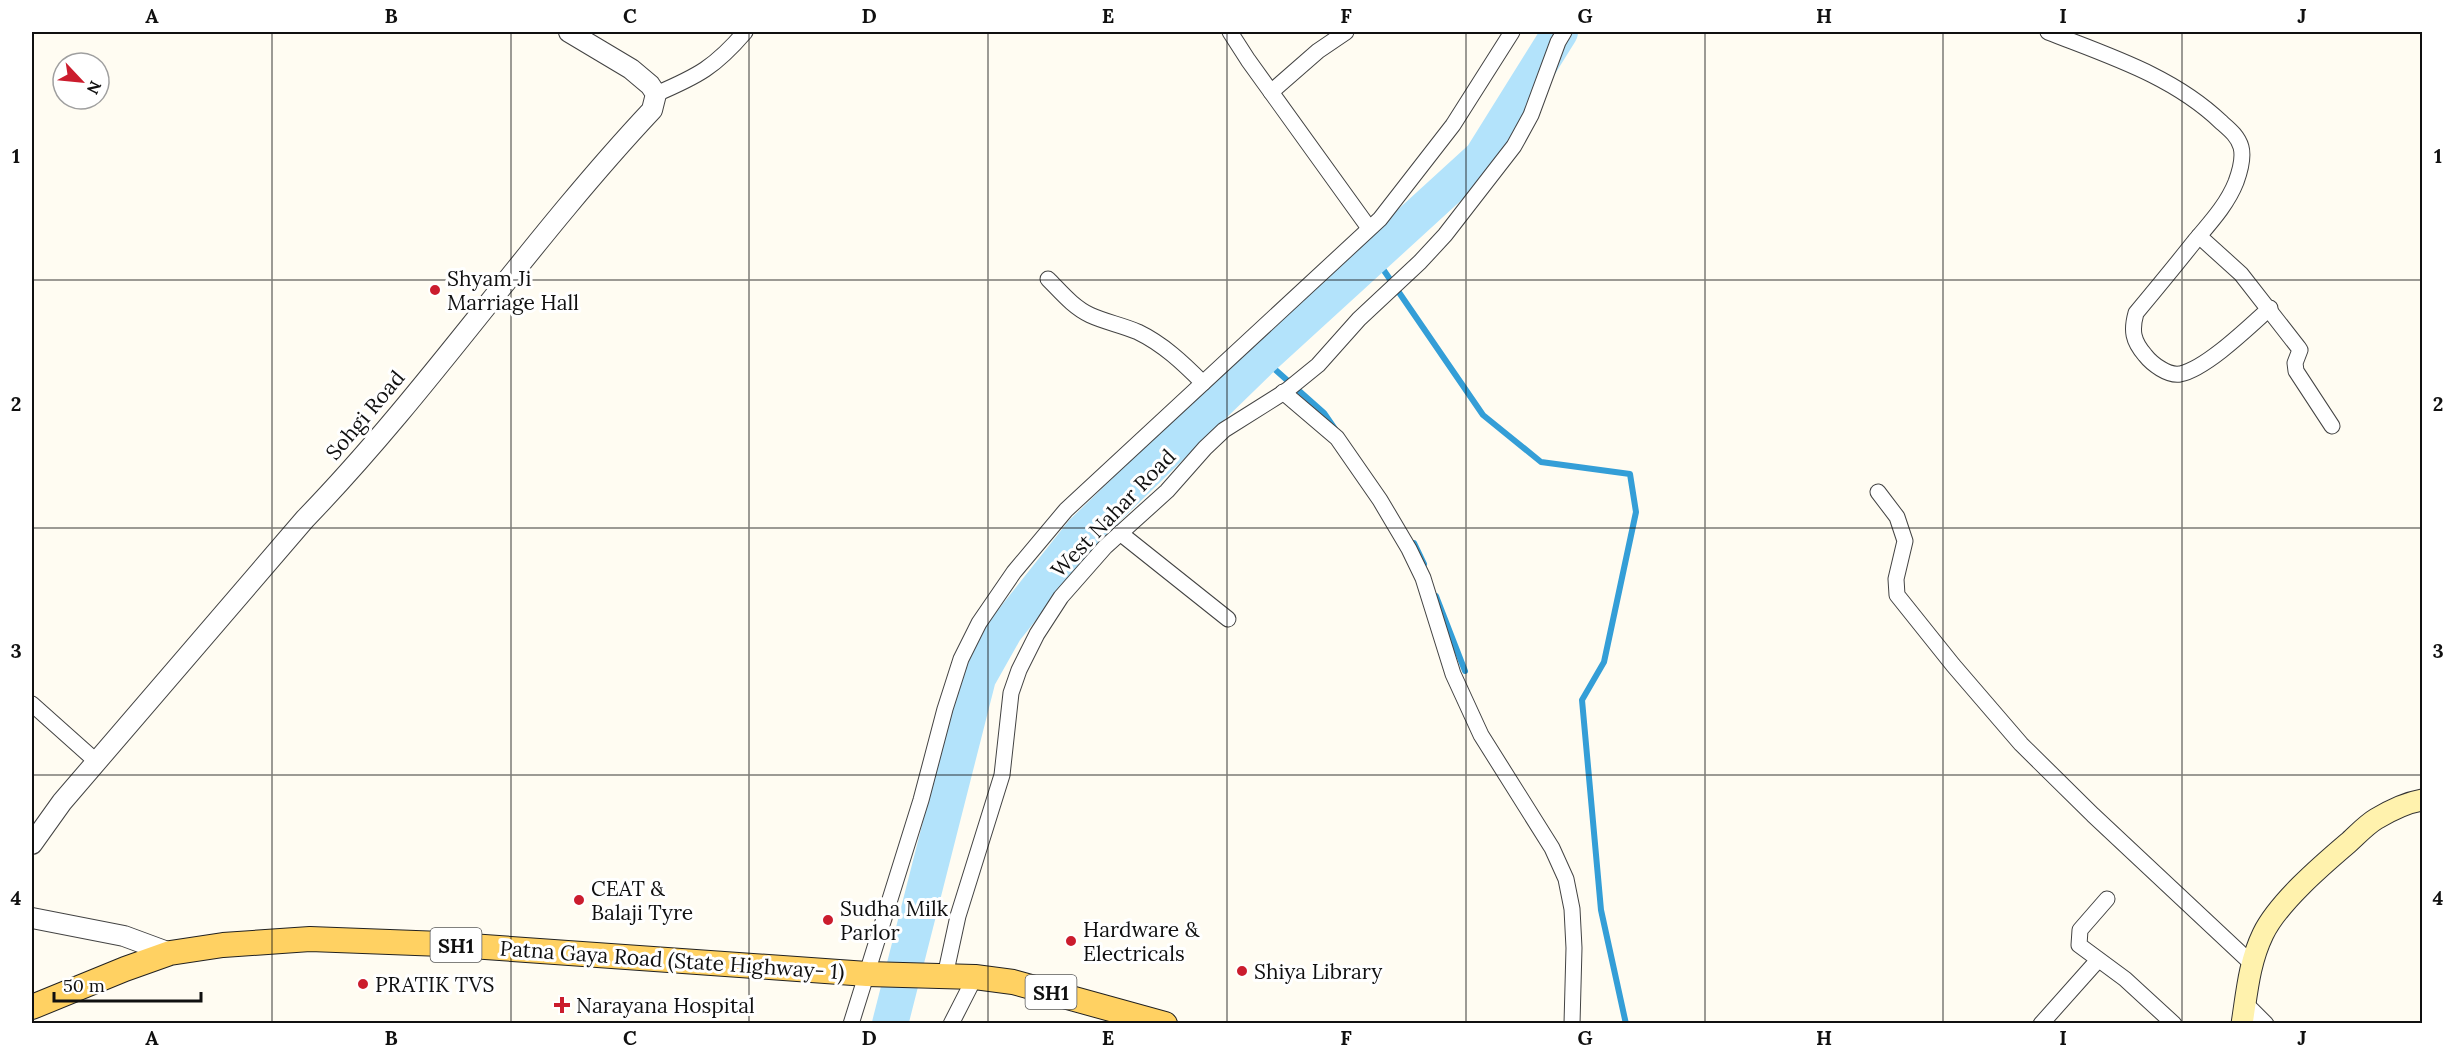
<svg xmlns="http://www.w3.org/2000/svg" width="2454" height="1055" font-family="Lora,serif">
<rect width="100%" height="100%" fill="#fffcf2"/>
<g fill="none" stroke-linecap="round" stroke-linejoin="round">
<!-- stream -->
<g stroke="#349ed7" stroke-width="6">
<polyline points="1374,256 1483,415 1541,462 1630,474 1636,512 1604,662 1582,700 1601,910 1626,1024"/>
<polyline points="1262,358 1324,413 1335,429"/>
<polyline points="1414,543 1424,564"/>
<polyline points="1436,596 1465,671"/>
</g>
<!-- river -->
<polyline stroke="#b3e3fb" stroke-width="36" points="890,1024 978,678 1005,630 1082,533 1262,358 1482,157 1560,32"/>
<defs>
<g id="minor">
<polyline points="1230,32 1248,60 1369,228"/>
<path d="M2048,32C2109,56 2173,76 2221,122C2229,129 2238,136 2241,147C2244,158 2240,171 2236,182C2227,205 2209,224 2194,242C2175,266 2156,289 2136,313C2131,331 2133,341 2145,355C2152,364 2168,376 2180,374C2206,369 2250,326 2270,308"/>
<polyline points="1271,92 1318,51 1346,32"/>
<path d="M656,94C698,76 715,67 745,32"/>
<polyline points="2199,236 2241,274 2298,347 2300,350 2295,363 2296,371 2332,426"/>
<path d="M1048,279C1061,292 1073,307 1090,315C1105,322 1122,325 1138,332C1163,344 1183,363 1203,383"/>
<polyline points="1283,392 1337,438 1380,500 1409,549 1423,578 1453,674 1481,735 1552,848 1566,879 1572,909 1574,948 1572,1024"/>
<polyline points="1878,492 1897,517 1905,541 1896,579 1897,595 1953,665 2021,744 2093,815 2251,963"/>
<polyline points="1120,533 1228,619"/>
<polyline points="32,704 97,762"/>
<polyline points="2107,899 2080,930 2079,945 2125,979 2174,1024"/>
<polyline points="945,976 958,916 1002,775 1011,693 1019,670 1037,634 1061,597 1105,547 1167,491 1205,448 1224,430 1286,391 1318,365 1359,319 1420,262 1445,235 1514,146 1531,115 1558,42 1564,32"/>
<polyline points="2245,1003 2266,1024"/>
<polyline points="851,1024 921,800 945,709 961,659 979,623 1014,572 1066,510 1380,219 1453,125 1512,32"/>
<polyline points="951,1024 975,977"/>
<polyline points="2041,1024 2098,960"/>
</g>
<g id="tertiary">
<path d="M32,844L62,802L305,519C429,391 529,241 652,110L656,94L650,85L631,69L569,32"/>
<polyline points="32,918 124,936 170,953"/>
</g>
<path id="secondary" d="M2242,1024C2247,992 2249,963 2263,934C2278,903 2321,866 2348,843C2357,835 2366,825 2376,819C2391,810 2405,803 2422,800"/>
<polyline id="primary" points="32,1007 125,969 170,953 223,945 310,939 442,944 867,974 975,977 1013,982 1165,1024"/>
</defs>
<!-- minor casing -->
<use href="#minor" stroke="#434343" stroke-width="17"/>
<!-- tertiary casing -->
<use href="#tertiary" stroke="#434343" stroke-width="22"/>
<!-- secondary casing -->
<use href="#secondary" stroke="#323232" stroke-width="23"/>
<!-- primary casing -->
<use href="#primary" stroke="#212121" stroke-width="26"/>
<!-- minor -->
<use href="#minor" stroke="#fff" stroke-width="15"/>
<!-- tertiary -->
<use href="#tertiary" stroke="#fff" stroke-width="20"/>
<!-- secondary -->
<use href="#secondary" stroke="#fff2ad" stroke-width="21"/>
<!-- primary -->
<use href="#primary" stroke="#ffd162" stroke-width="24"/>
</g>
<!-- grid -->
<path fill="none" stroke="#101010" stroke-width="1.5" stroke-opacity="0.55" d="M272,32V1024M511,32V1024M749,32V1024M988,32V1024M1227,32V1024M1466,32V1024M1705,32V1024M1943,32V1024M2182,32V1024M32,280H2422M32,528H2422M32,775H2422"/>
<!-- markers -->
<g fill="#cb1c2d" stroke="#fff" stroke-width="2">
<circle cx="435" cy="290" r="6"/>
<circle cx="579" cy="900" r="6"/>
<circle cx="828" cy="920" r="6"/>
<circle cx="1071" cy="941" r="6"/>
<circle cx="1242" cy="971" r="6"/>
<circle cx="363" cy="984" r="6"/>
<path d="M559 996h6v6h6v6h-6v6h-6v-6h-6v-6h6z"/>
</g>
<g text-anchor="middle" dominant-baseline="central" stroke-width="6" stroke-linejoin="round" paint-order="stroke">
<!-- shield labels -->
<g fill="#fff" stroke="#585858" stroke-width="1.5">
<rect x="430.5" y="928" width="51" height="34" rx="4.5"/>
<rect x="1025.5" y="975" width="51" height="34" rx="4.5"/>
</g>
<g font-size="20" font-weight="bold" fill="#101010">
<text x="456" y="945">SH1</text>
<text x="1051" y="992">SH1</text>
</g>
<!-- poi labels -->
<g font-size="21" fill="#101010" stroke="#fff" text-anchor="start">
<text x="447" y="278">Shyam Ji<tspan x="447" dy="24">Marriage Hall</tspan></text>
<text x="591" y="888">CEAT &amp;<tspan x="591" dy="24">Balaji Tyre</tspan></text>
<text x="840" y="908">Sudha Milk<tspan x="840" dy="24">Parlor</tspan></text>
<text x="1083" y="929">Hardware &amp;<tspan x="1083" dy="24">Electricals</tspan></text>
<text x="1254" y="971">Shiya Library</text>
<text x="375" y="984">PRATIK TVS</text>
<text x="576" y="1005">Narayana Hospital</text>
</g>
<!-- street labels -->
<g font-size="21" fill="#101010" stroke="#fff">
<text transform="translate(365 415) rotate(-50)">Sohgi Road</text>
<text transform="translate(1113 513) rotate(-46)">West Nahar Road</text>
<text transform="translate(672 960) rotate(4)">Patna Gaya Road (State Highway- 1)</text>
</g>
</g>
<!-- border -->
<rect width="2454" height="1055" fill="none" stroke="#ffffff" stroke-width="66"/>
<!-- north arrow -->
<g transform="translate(81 81) rotate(116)"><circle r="28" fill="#ffffff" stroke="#9f9f9f" stroke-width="1.5"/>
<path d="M0-4.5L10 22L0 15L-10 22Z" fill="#cb1c2d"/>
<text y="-9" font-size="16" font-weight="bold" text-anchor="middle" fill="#101010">N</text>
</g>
<!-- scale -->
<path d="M54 992v9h147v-9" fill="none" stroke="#101010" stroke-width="3"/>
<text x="63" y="992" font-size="18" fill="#101010" stroke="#ffffff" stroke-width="4.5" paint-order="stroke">50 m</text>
<rect x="33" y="33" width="2388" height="989" fill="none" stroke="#101010" stroke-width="2"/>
<g font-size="20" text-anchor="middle" font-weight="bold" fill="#101010">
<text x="152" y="23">A</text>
<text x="391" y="23">B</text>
<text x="630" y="23">C</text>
<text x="869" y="23">D</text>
<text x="1108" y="23">E</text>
<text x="1346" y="23">F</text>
<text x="1585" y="23">G</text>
<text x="1824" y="23">H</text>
<text x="2063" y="23">I</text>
<text x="2302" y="23">J</text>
<text x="16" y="163">1</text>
<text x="2438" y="163">1</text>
<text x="16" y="411">2</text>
<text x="2438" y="411">2</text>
<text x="16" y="658">3</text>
<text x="2438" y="658">3</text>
<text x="16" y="905">4</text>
<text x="2438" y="905">4</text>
<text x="152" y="1045">A</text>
<text x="391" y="1045">B</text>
<text x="630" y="1045">C</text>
<text x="869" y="1045">D</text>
<text x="1108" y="1045">E</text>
<text x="1346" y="1045">F</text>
<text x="1585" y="1045">G</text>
<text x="1824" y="1045">H</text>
<text x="2063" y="1045">I</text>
<text x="2302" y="1045">J</text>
</g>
</svg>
